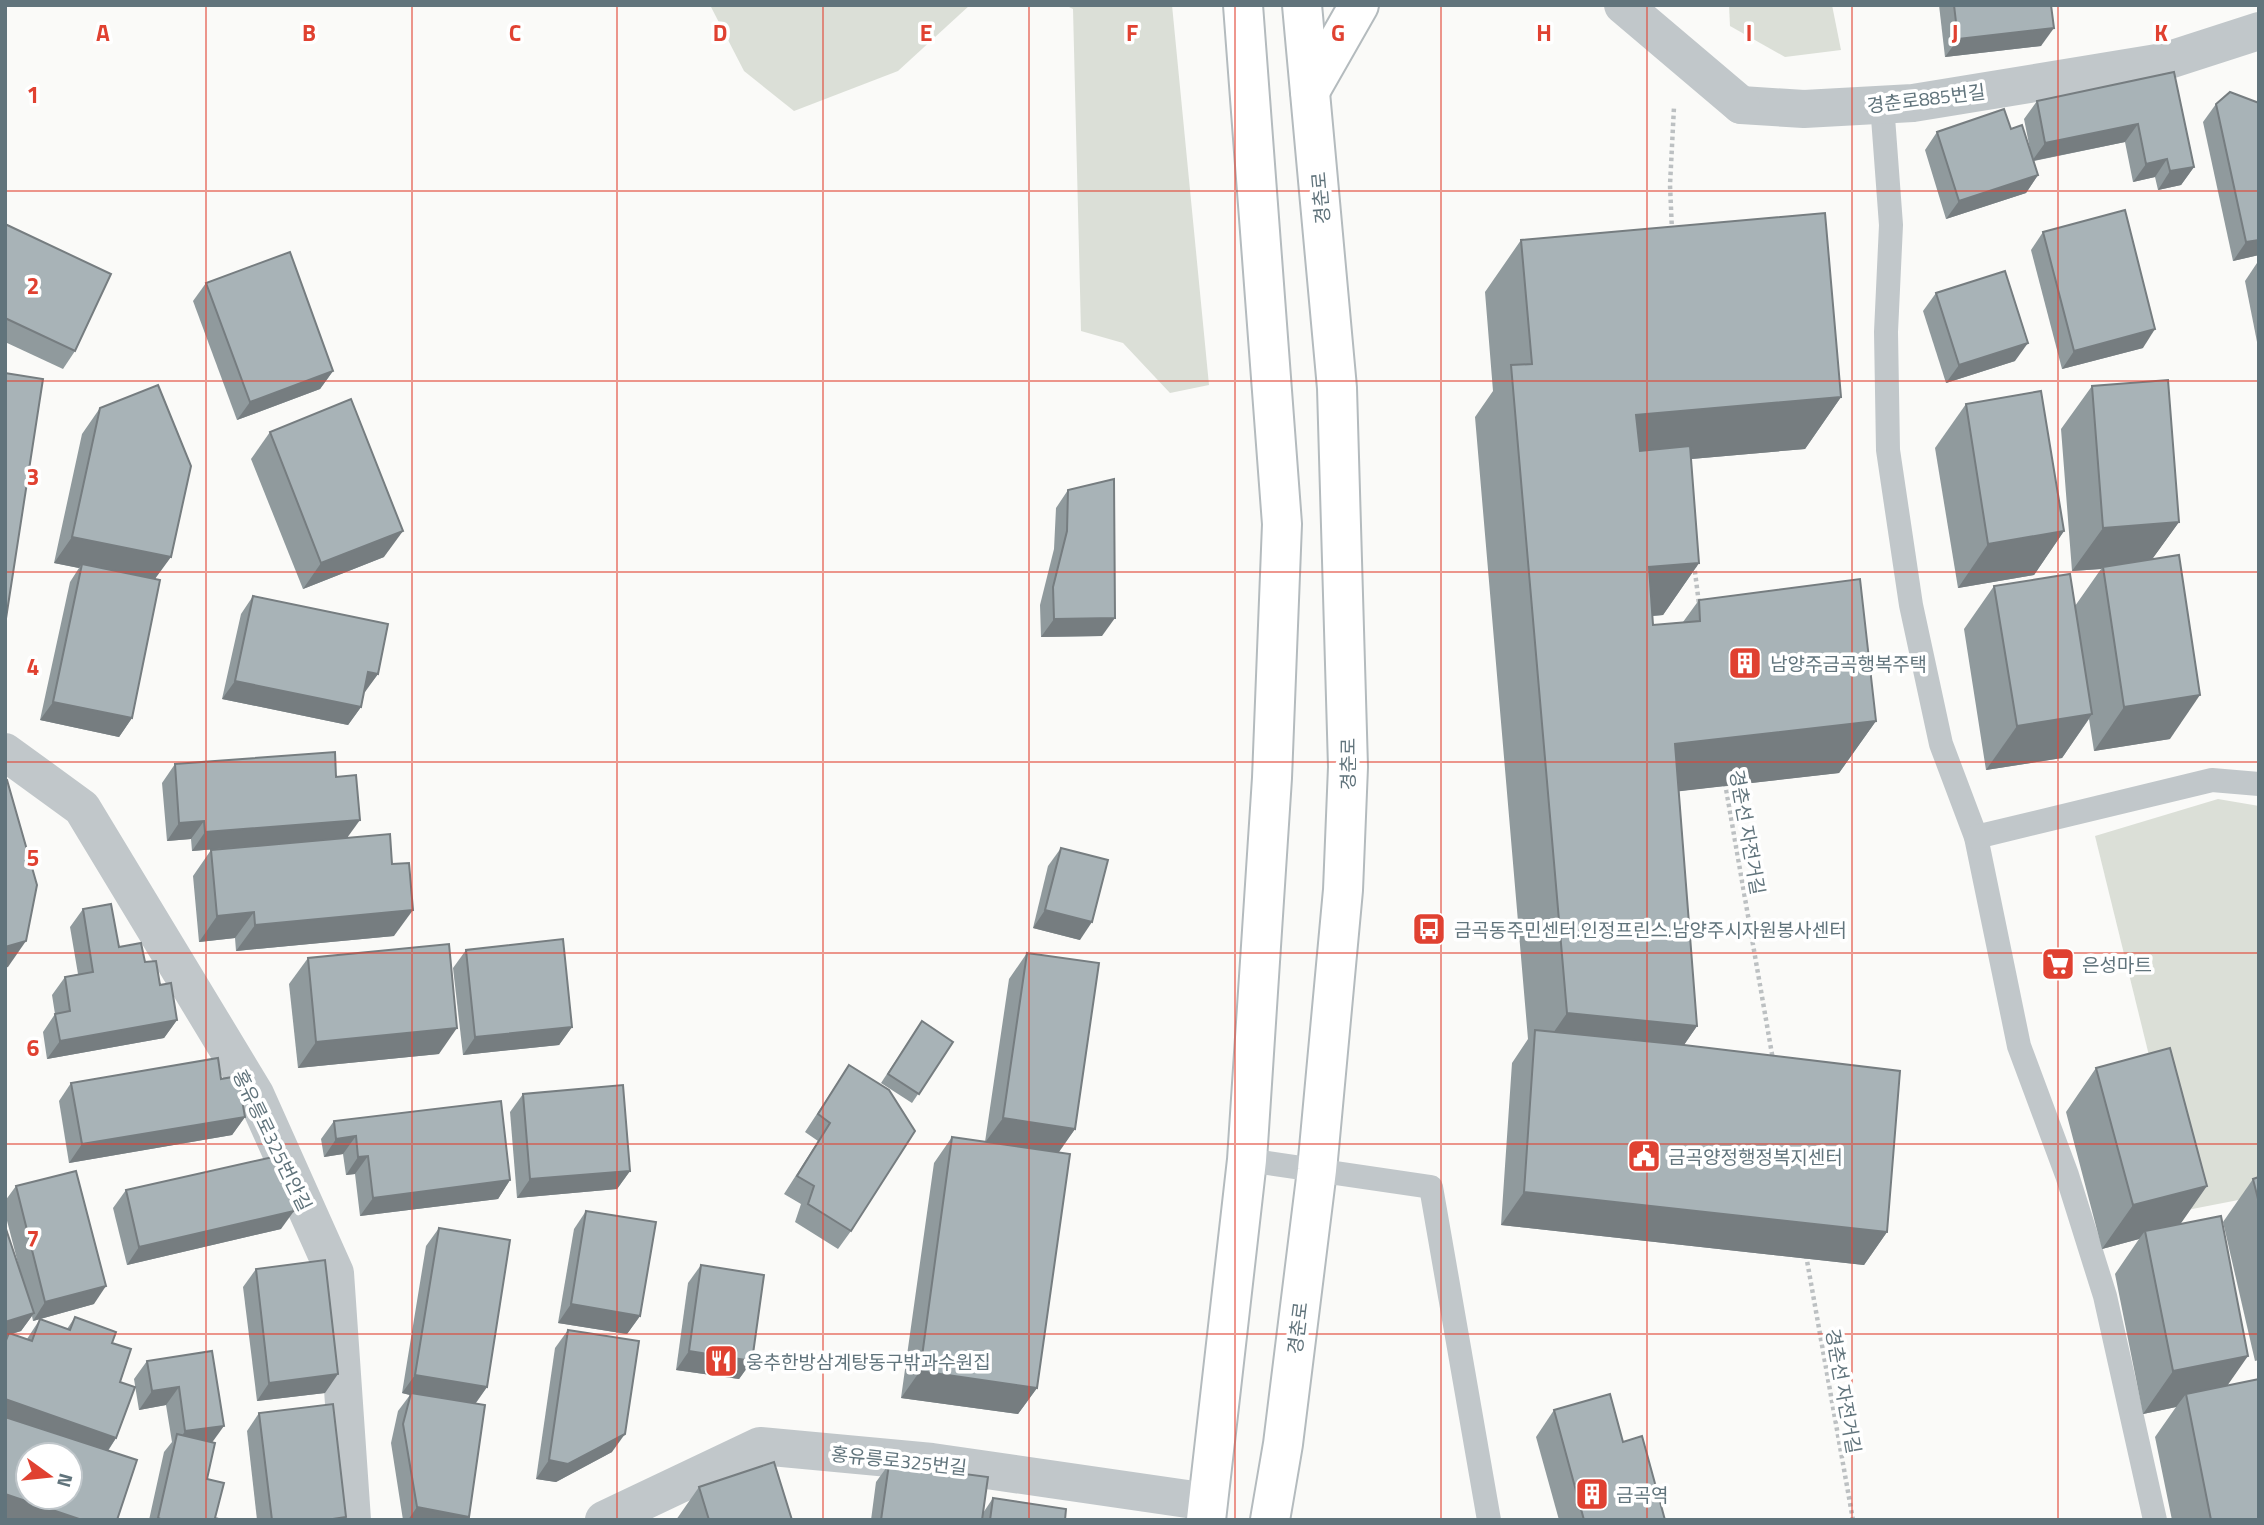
<svg xmlns="http://www.w3.org/2000/svg" width="2264" height="1525" font-family="'Titillium Web','Noto Sans KR',sans-serif">
<rect width="100%" height="100%" fill="#fafaf8"/>
<!-- green -->
<g fill="#dbdfd7">
<polygon points="710,5 970,5 898,71 794,111 744,71"/>
<polygon points="1065,5 1172,5 1209,385 1170,393 1123,343 1081,331 1073,9"/>
<polygon points="1729,5 1832,5 1841,50 1785,57 1730,26"/>
<polygon points="2218,799 2259,806 2259,1196 2187,1210 2095,836"/>
</g>
<g fill="none" stroke-linecap="round" stroke-linejoin="round">
<defs>
<g id="secondary">
<polyline points="1310,91 1359,5"/>
<polyline points="1206,1520 1247,1160 1272,778 1282,524 1243,5"/>
<polyline points="1270,1520 1283,1444 1317,1170 1343,890 1348,767 1337,388 1302,5"/>
</g>
</defs>
<!-- secondary casing -->
<use href="#secondary" stroke="#b4bbbe" stroke-width="42"/>
<!-- path -->
<g stroke="#bcc0c2" stroke-width="4.5" stroke-dasharray="3.5 3.5" stroke-linecap="butt">
<polyline points="1672,231 1670,185 1674,107"/>
<polyline points="1694,564 1699,604"/>
<polyline points="1725,783 1773,1060"/>
<polyline points="1806,1255 1853,1520"/>
</g>
<!-- lane -->
<g stroke="#c1c7ca" stroke-width="24">
<polyline points="1882,104 1891,225 1886,332 1888,450 1911,605 1941,744 1976,837 2019,1046 2067,1175 2105,1296 2155,1520"/>
<polyline points="1976,837 2212,780 2259,784"/>
<polyline points="1247,1160 1431,1187 1489,1520"/>
</g>
<!-- street -->
<g stroke="#c1c7ca" stroke-width="38">
<polyline points="1741,105 1804,109 1913,103 2163,62 2259,31"/>
<polyline points="5,752 82,808 255,1094 335,1273 352,1520"/>
<polyline points="604,1520 760,1446 932,1462 1208,1502"/>
</g>
<!-- secondary -->
<use href="#secondary" stroke="#fff" stroke-width="38"/>
<!-- street-bridge -->
<polyline stroke="#c1c7ca" stroke-width="38" points="1623,5 1741,105"/>
</g>
<!-- wall -->
<g fill="#909a9d">
<polygon points="1939,5 2051,5 2041,46 1945,57"/>
<polygon points="2174,72 2194,167 2181,185 2158,190 2155,177 2133,182 2125,142 2034,161 2038,175 2026,193 1946,219 1925,150 1937,132 2011,129 2030,149 2024,119 2037,101"/>
<polygon points="2216,104 2259,255 2233,261 2203,122"/>
<polygon points="5,224 75,351 63,369 5,342"/>
<polygon points="2043,232 2143,348 2062,369 2031,250"/>
<polygon points="1521,240 1841,397 1805,449 1691,459 1699,563 1663,615 1653,616 1653,625 1683,622 1699,600 1876,721 1839,773 1679,791 1697,1026 1684,1045 1887,1232 1864,1265 1501,1225 1512,1063 1528,1039 1475,417 1493,391 1485,292"/>
<polygon points="2257,263 2259,263 2259,352 2245,281"/>
<polygon points="206,283 333,371 320,389 237,420 193,301"/>
<polygon points="1936,293 2015,361 1946,383 1923,311"/>
<polygon points="2092,386 2179,522 2152,559 2170,739 2094,751 2089,719 2062,758 1986,770 1964,629 1994,586 2075,606 2101,569 2072,571 2061,429"/>
<polygon points="1966,404 2064,531 2034,575 1958,588 1935,448"/>
<polygon points="100,408 156,579 132,718 119,737 40,720 70,582 79,568 54,563 82,434"/>
<polygon points="270,432 384,557 303,589 251,459"/>
<polygon points="1068,490 1102,636 1041,637 1040,605 1054,549 1056,508"/>
<polygon points="253,596 378,674 364,692 361,707 348,725 222,699 241,614"/>
<polygon points="175,764 336,777 348,837 394,936 236,951 235,938 199,942 193,876 211,850 273,844 192,851 191,839 167,841 162,783"/>
<polygon points="1061,848 1080,940 1033,928 1048,866"/>
<polygon points="83,909 119,947 145,962 160,985 177,1020 164,1038 47,1059 43,1032 55,1014 52,995 65,977 78,974 70,927"/>
<polygon points="466,950 572,1027 559,1045 463,1055 453,968"/>
<polygon points="1027,953 1075,1129 1058,1152 1037,1388 1018,1414 901,1398 934,1163 952,1137 985,1142 1009,979"/>
<polygon points="308,958 439,1054 298,1068 289,984"/>
<polygon points="922,1021 953,1042 912,1103 881,1083"/>
<polygon points="849,1065 851,1231 838,1249 795,1222 801,1204 784,1194 818,1141 805,1132"/>
<polygon points="2096,1068 2180,1224 2227,1385 2259,1520 2172,1520 2155,1437 2176,1407 2143,1414 2115,1274 2139,1239 2102,1249 2066,1112"/>
<polygon points="71,1083 245,1117 232,1135 69,1163 59,1101"/>
<polygon points="523,1094 630,1171 617,1189 517,1198 510,1112"/>
<polygon points="334,1121 510,1180 498,1199 360,1216 355,1174 346,1175 343,1154 324,1157 321,1139"/>
<polygon points="2259,1177 2259,1360 2255,1361 2223,1222 2253,1179"/>
<polygon points="16,1186 94,1304 33,1321 32,1316 21,1331 12,1334 27,1339 40,1319 67,1329 75,1317 112,1343 120,1382 116,1438 108,1451 5,1520 5,1338 7,1336 5,1336 5,1226 20,1271 5,1213 5,1201"/>
<polygon points="126,1190 281,1229 127,1265 113,1208"/>
<polygon points="586,1211 640,1316 627,1334 558,1323 574,1229"/>
<polygon points="439,1228 487,1387 476,1403 469,1517 467,1520 403,1520 391,1443 398,1411 410,1395 402,1393 426,1246"/>
<polygon points="701,1265 752,1361 739,1379 676,1370 688,1283"/>
<polygon points="256,1269 325,1393 257,1401 243,1287"/>
<polygon points="568,1330 612,1452 556,1482 536,1479 555,1348"/>
<polygon points="212,1351 212,1442 207,1479 215,1518 222,1520 149,1520 164,1452 172,1442 166,1405 139,1410 134,1379 147,1361"/>
<polygon points="1554,1410 1623,1442 1665,1520 1559,1520 1536,1437"/>
<polygon points="259,1413 346,1517 344,1520 257,1520 247,1431"/>
<polygon points="889,1464 983,1513 993,1498 1065,1520 871,1520 876,1482"/>
<polygon points="699,1487 792,1520 676,1520"/>
</g>
<!-- shaded-wall -->
<g fill="#767d80">
<polygon points="2054,28 2041,46 1945,57 1958,39"/>
<polygon points="2138,124 2125,142 2032,161 2045,143"/>
<polygon points="2167,159 2155,177 2133,182 2146,164"/>
<polygon points="2194,167 2181,185 2158,190 2170,171"/>
<polygon points="2038,175 2026,193 1946,219 1959,201"/>
<polygon points="2259,240 2259,255 2233,261 2246,242"/>
<polygon points="2155,329 2143,348 2062,369 2074,351"/>
<polygon points="2028,343 2015,361 1946,383 1959,365"/>
<polygon points="333,371 320,389 237,420 250,402"/>
<polygon points="1841,397 1805,449 1600,467 1636,415"/>
<polygon points="2179,522 2148,565 2103,567 2101,569 2072,571 2103,528"/>
<polygon points="403,531 384,557 303,589 321,563"/>
<polygon points="2064,531 2034,575 1958,588 1988,544"/>
<polygon points="72,537 171,557 152,583 82,564 79,568 54,563"/>
<polygon points="1699,563 1663,615 1612,619 1649,567"/>
<polygon points="1115,618 1102,636 1041,637 1054,619"/>
<polygon points="368,672 378,674 365,692 356,690"/>
<polygon points="235,681 361,707 348,725 222,699"/>
<polygon points="2200,695 2170,739 2094,751 2124,707"/>
<polygon points="53,702 132,718 119,737 40,720"/>
<polygon points="2092,714 2062,758 1986,770 2017,726"/>
<polygon points="1876,721 1839,773 1638,796 1675,744"/>
<polygon points="360,820 347,838 192,851 205,832"/>
<polygon points="204,821 191,839 167,841 179,823"/>
<polygon points="413,910 394,936 236,951 255,925"/>
<polygon points="1045,910 1092,922 1080,940 1033,928"/>
<polygon points="254,912 235,938 199,942 217,916"/>
<polygon points="26,941 8,967 5,968 5,947"/>
<polygon points="1567,1013 1697,1026 1661,1078 1533,1062"/>
<polygon points="177,1020 164,1038 47,1059 60,1041"/>
<polygon points="572,1027 559,1045 463,1055 475,1037"/>
<polygon points="457,1028 439,1054 298,1068 316,1042"/>
<polygon points="245,1117 232,1135 69,1163 82,1144"/>
<polygon points="1003,1118 1075,1129 1057,1155 984,1144"/>
<polygon points="356,1136 343,1154 324,1157 336,1139"/>
<polygon points="368,1156 355,1174 346,1175 358,1157"/>
<polygon points="630,1171 617,1189 517,1198 530,1179"/>
<polygon points="510,1180 498,1199 360,1216 373,1198"/>
<polygon points="2207,1186 2177,1229 2145,1231 2139,1239 2102,1249 2133,1205"/>
<polygon points="1524,1192 1887,1232 1864,1265 1501,1225"/>
<polygon points="294,1211 281,1229 127,1265 139,1247"/>
<polygon points="106,1286 94,1304 33,1321 45,1302"/>
<polygon points="571,1304 640,1316 627,1334 558,1323"/>
<polygon points="34,1313 21,1331 8,1335 9,1333 5,1336 5,1322"/>
<polygon points="689,1351 752,1361 739,1379 676,1370"/>
<polygon points="2248,1356 2218,1399 2186,1394 2176,1407 2143,1414 2173,1371"/>
<polygon points="920,1371 1037,1388 1018,1414 901,1398"/>
<polygon points="338,1374 325,1393 257,1401 269,1383"/>
<polygon points="415,1375 487,1387 474,1405 411,1393 410,1395 402,1393"/>
<polygon points="179,1387 166,1405 139,1410 152,1391"/>
<polygon points="5,1399 116,1438 104,1456 5,1421"/>
<polygon points="224,1426 211,1444 173,1450 185,1431"/>
<polygon points="625,1434 612,1452 556,1482 536,1479 549,1460"/>
<polygon points="5,1494 82,1520 5,1520"/>
<polygon points="417,1507 469,1517 467,1520 408,1520"/>
</g>
<!-- building -->
<g fill="#a8b3b7" stroke="#767d80" stroke-width="2" fill-rule="evenodd">
<polygon points="1954,5 2051,5 2054,28 1958,39"/>
<polygon points="2174,72 2194,167 2170,171 2167,159 2146,164 2138,124 2045,143 2037,101"/>
<polygon points="2230,92 2259,103 2259,240 2246,242 2216,104"/>
<polygon points="2004,109 2011,129 2022,125 2038,175 1959,201 1937,132"/>
<polygon points="2125,210 2155,329 2074,351 2043,232"/>
<polygon points="1825,213 1841,397 1636,415 1640,451 1690,446 1699,563 1649,567 1653,625 1700,621 1699,600 1860,579 1876,721 1675,744 1697,1026 1567,1013 1511,365 1532,364 1521,240"/>
<polygon points="5,224 111,274 75,351 5,318"/>
<polygon points="290,252 333,371 250,402 206,283"/>
<polygon points="2005,271 2028,343 1959,365 1936,293"/>
<polygon points="5,373 43,379 5,625"/>
<polygon points="2168,380 2179,522 2103,528 2092,386"/>
<polygon points="158,385 191,466 171,557 72,537 100,408"/>
<polygon points="2041,391 2064,531 1988,544 1966,404"/>
<polygon points="351,399 403,531 321,563 270,432"/>
<polygon points="1114,479 1115,618 1054,619 1053,587 1067,531 1068,490"/>
<polygon points="2179,555 2200,695 2124,707 2103,567"/>
<polygon points="82,564 160,580 132,718 53,702"/>
<polygon points="2070,574 2092,714 2017,726 1994,586"/>
<polygon points="253,596 388,624 378,674 368,672 361,707 235,681"/>
<polygon points="335,752 336,777 356,775 360,820 205,832 204,821 179,823 175,764"/>
<polygon points="5,779 7,780 37,885 26,941 5,947"/>
<polygon points="390,834 392,864 409,863 413,910 255,925 254,912 217,916 211,850"/>
<polygon points="1061,848 1108,860 1092,922 1045,910"/>
<polygon points="111,904 119,947 141,943 145,962 156,961 160,985 171,983 177,1020 60,1041 55,1014 70,1011 65,977 93,972 83,909"/>
<polygon points="563,939 572,1027 475,1037 466,950"/>
<polygon points="449,944 457,1028 316,1042 308,958"/>
<polygon points="1027,953 1099,963 1075,1129 1003,1118"/>
<polygon points="922,1021 953,1042 919,1094 888,1074"/>
<polygon points="1535,1030 1684,1045 1900,1071 1887,1232 1524,1192"/>
<polygon points="2170,1048 2207,1186 2133,1205 2096,1068"/>
<polygon points="218,1058 221,1079 238,1076 245,1117 82,1144 71,1083"/>
<polygon points="849,1065 889,1090 915,1131 851,1231 808,1204 814,1186 797,1176 830,1123 818,1114"/>
<polygon points="623,1085 630,1171 530,1179 523,1094"/>
<polygon points="501,1101 510,1180 373,1198 368,1156 358,1157 356,1136 336,1139 334,1121"/>
<polygon points="952,1137 1070,1154 1037,1388 920,1371"/>
<polygon points="282,1155 294,1211 139,1247 126,1190"/>
<polygon points="76,1171 106,1286 45,1302 16,1186"/>
<polygon points="2259,1177 2259,1203 2253,1179"/>
<polygon points="586,1211 656,1222 640,1316 571,1304"/>
<polygon points="2221,1216 2248,1356 2173,1371 2145,1231"/>
<polygon points="5,1226 34,1313 5,1322"/>
<polygon points="439,1228 510,1240 487,1387 415,1375"/>
<polygon points="325,1260 338,1374 269,1383 256,1269"/>
<polygon points="701,1265 764,1275 752,1361 689,1351"/>
<polygon points="75,1317 116,1332 112,1343 131,1349 120,1382 135,1387 116,1438 5,1399 5,1343 9,1333 32,1341 40,1319 70,1330"/>
<polygon points="568,1330 639,1341 625,1434 568,1464 549,1460"/>
<polygon points="212,1351 224,1426 185,1431 179,1387 152,1391 147,1361"/>
<polygon points="2259,1379 2259,1520 2211,1520 2186,1394"/>
<polygon points="411,1393 485,1405 469,1517 417,1507 403,1424"/>
<polygon points="1610,1394 1623,1442 1642,1436 1665,1520 1584,1520 1554,1410"/>
<polygon points="333,1404 346,1517 326,1520 272,1520 259,1413"/>
<path d="M5,1417L137,1460L117,1520H82L5,1494ZM28,1455H70V1497H28Z"/>
<polygon points="177,1434 215,1443 207,1479 224,1483 215,1518 222,1520 163,1520 158,1518"/>
<polygon points="774,1462 792,1520 709,1520 699,1487"/>
<polygon points="889,1464 988,1477 982,1520 881,1520"/>
<polygon points="993,1498 1066,1509 1065,1520 990,1520"/>
</g>
<!-- grid -->
<path fill="none" stroke="#e04131" stroke-width="2" stroke-opacity="0.55" d="M206,5V1520M412,5V1520M617,5V1520M823,5V1520M1029,5V1520M1235,5V1520M1441,5V1520M1647,5V1520M1852,5V1520M2058,5V1520M5,191H2259M5,381H2259M5,572H2259M5,762H2259M5,953H2259M5,1144H2259M5,1334H2259"/>
<!-- icons -->
<defs>
<symbol id="building-square" viewBox="-11 -11 22 22"><rect x="-9" y="-9" width="18" height="18" rx="4" fill="#e04131" stroke="#fff"/><path d="M-4-6H4V6H1V3H-1V6H-4ZM-2.5-4.3h1.7v1.8h-1.7ZM.8-4.3h1.7v1.8H.8ZM-2.5-1h1.7V.8h-1.7ZM.8-1h1.7V.8H.8Z" fill="#fff"/></symbol>
<symbol id="bus-square" viewBox="-11 -11 22 22"><rect x="-9" y="-9" width="18" height="18" rx="4" fill="#e04131" stroke="#fff"/><path d="M-5-6H5V4H4V6H2V4H-2V6H-4V4H-5ZM-3.5-4V0h7V-4ZM-3.5 1.2v1.5H-2V1.2ZM2 1.2v1.5H3.5V1.2Z" fill="#fff"/></symbol>
<symbol id="supermarket-square" viewBox="-11 -11 22 22"><rect x="-9" y="-9" width="18" height="18" rx="4" fill="#e04131" stroke="#fff"/><path d="M-6-5.5h2.5l.6 2H6L4.5 2H-2.5L-4.4-4H-6ZM-1.5 3.2a1.3 1.3 0 1 0 .1 0ZM3 3.2a1.3 1.3 0 1 0 .1 0Z" fill="#fff"/></symbol>
<symbol id="civic-square" viewBox="-11 -11 22 22"><rect x="-9" y="-9" width="18" height="18" rx="4" fill="#e04131" stroke="#fff"/><path d="M-.6-6.5H3V-4.5H.6V-3L4-1V1h2V6H-6V1h2V-1L-.6-3ZM-1.2 2.5V6h2.4V2.5Z" fill="#fff"/></symbol>
<symbol id="restaurant-square" viewBox="-11 -11 22 22"><rect x="-9" y="-9" width="18" height="18" rx="4" fill="#e04131" stroke="#fff"/><path d="M-5-6h1v4h1v-4h1v4h1v-4h1v5L-1.5 .5V6h-2V.5L-5-1ZM5-6V6H3V1.5H1.5Q1.5-4 5-6Z" fill="#fff"/></symbol>
</defs>
<g fill-rule="evenodd">
<use href="#building-square" x="1726" y="644" width="38" height="38"/>
<use href="#bus-square" x="1410" y="910" width="38" height="38"/>
<use href="#supermarket-square" x="2039" y="945" width="38" height="38"/>
<use href="#civic-square" x="1625" y="1137" width="38" height="38"/>
<use href="#restaurant-square" x="702" y="1342" width="38" height="38"/>
<use href="#building-square" x="1573" y="1475" width="38" height="38"/>
</g>
<g text-anchor="middle" dominant-baseline="central" stroke-width="7" stroke-linejoin="round" paint-order="stroke">
<!-- street labels -->
<g font-size="19" fill="#61747c" stroke="#fff">
<text transform="translate(1926 98) rotate(-7)">경춘로885번길</text>
<text transform="translate(1320 198) rotate(-95)">경춘로</text>
<text transform="translate(1347 764) rotate(-90)">경춘로</text>
<text transform="translate(1748 832) rotate(80)">경춘선 자전거길</text>
<text transform="translate(273 1140) rotate(64)">홍유릉로325번안길</text>
<text transform="translate(1297 1328) rotate(-83)">경춘로</text>
<text transform="translate(1844 1391) rotate(80)">경춘선 자전거길</text>
<text transform="translate(899 1460) rotate(6)">홍유릉로325번길</text>
</g>
<!-- poi labels -->
<g font-size="19" fill="#61747c" stroke="#fff" text-anchor="start">
<text x="1770" y="663">남양주금곡행복주택</text>
<text x="1454" y="929">금곡동주민센터.인정프린스.남양주시자원봉사센터</text>
<text x="2082" y="964">은성마트</text>
<text x="1668" y="1156">금곡양정행정복지센터</text>
<text x="746" y="1361">웅추한방삼계탕동구밖과수원집</text>
<text x="1616" y="1494">금곡역</text>
</g>
</g>
<g font-size="23" text-anchor="middle" font-weight="bold" fill="#e04131" stroke="#fff" stroke-width="7" stroke-linejoin="round" paint-order="stroke">
<text x="103" y="41">A</text>
<text x="309" y="41">B</text>
<text x="515" y="41">C</text>
<text x="720" y="41">D</text>
<text x="926" y="41">E</text>
<text x="1132" y="41">F</text>
<text x="1338" y="41">G</text>
<text x="1544" y="41">H</text>
<text x="1749" y="41">I</text>
<text x="1955" y="41">J</text>
<text x="2161" y="41">K</text>
<text x="33" y="103">1</text>
<text x="33" y="294">2</text>
<text x="33" y="485">3</text>
<text x="33" y="675">4</text>
<text x="33" y="866">5</text>
<text x="33" y="1056">6</text>
<text x="33" y="1247">7</text>
</g>
<!-- border -->
<rect width="2264" height="1525" fill="none" stroke="#61747c" stroke-width="14"/>
<!-- north arrow -->
<g transform="translate(49 1476) rotate(105)"><circle r="33" fill="#ffffff" stroke="#c0c7cb" stroke-width="2"/>
<path d="M0-5L12 26L0 18L-12 26Z" fill="#e04131"/>
<text y="-10" font-size="19" font-weight="bold" text-anchor="middle" fill="#61747c">N</text>
</g>
</svg>
